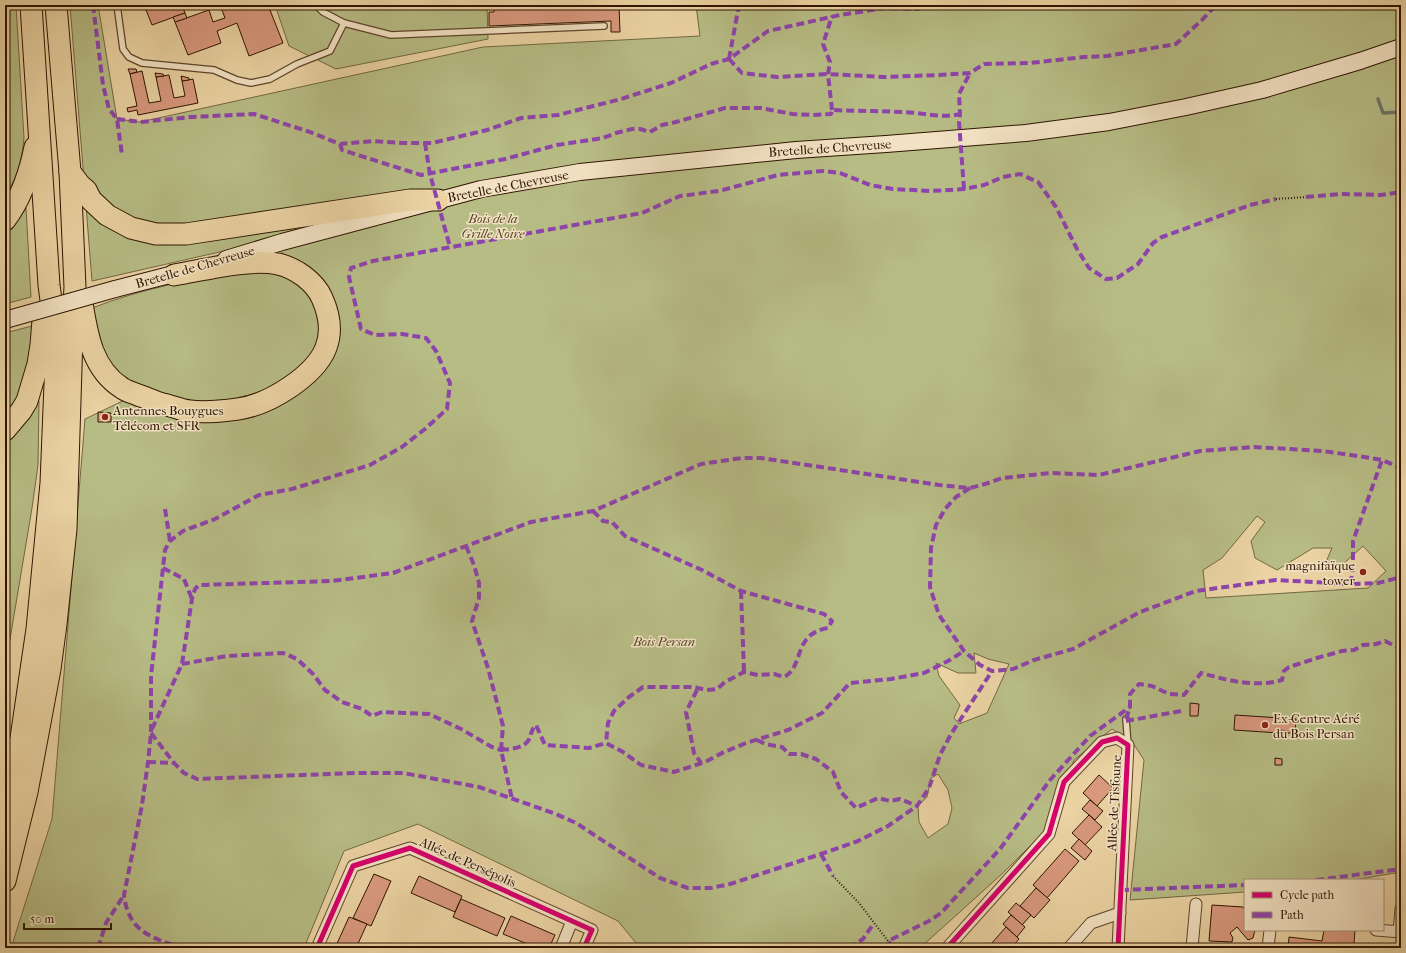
<svg xmlns="http://www.w3.org/2000/svg" width="1406" height="953" font-family="'IM FELL French Canon',serif">
<rect width="100%" height="100%" fill="#ebd3a3"/>
<filter id="stains"><feTurbulence type="fractalNoise" baseFrequency=".005" numOctaves="4"/><feColorMatrix values="0 0 0 0 .2 0 0 0 0 .09 0 0 0 0 .02 0 0 0 .5 -.17"/></filter>
<radialGradient id="worn" r=".72"><stop offset=".6" stop-color="#630" stop-opacity="0"/><stop offset="1" stop-color="#630" stop-opacity=".3"/></radialGradient>
<!-- green -->
<g fill="#b7bc85" stroke="#726842" fill-rule="evenodd">
<path d="M5,5H16L24,138C22,158 18,178 5,195Z"/>
<path d="M70,5H98L117,119L140,122L483,47L700,36L696,5H1401V872L1354,880H1245V892L1130,900L1144,760L1133,743L1112,729L1074,760L1053,823L1003,873L920,948H640L618,921L418,824L344,851L304,948H11L52,819L85,419L129,398L271,408L303,390L324,367L322,285L268,241L92,281ZM1257,516L1265,522L1251,541L1255,558L1277,570L1313,548H1332L1326,562L1340,567L1363,546L1386,571L1368,588L1206,598L1203,570L1222,558ZM974,653L988,659L1009,664L987,713L959,724L954,718L960,705L939,676L936,663L958,673H976ZM938,774L948,790L952,808L948,824L928,838L919,822L918,806L927,797L931,778Z"/>
<polygon points="275,5 487,5 488,39 336,69 289,46"/>
<polygon points="26,208 31,297 5,304 5,232"/>
<path d="M246,272H277L300,283L313,300L320,329L315,350L299,370L268,390L235,399L203,403L162,395L131,382L116,373L106,359L96,336L92,308C141,289 194,278 246,272Z"/>
<path d="M32,326C32,334 33,342 32,351C30,371 20,401 5,415V333Z"/>
<polygon points="39,401 38,465 32,508 5,669 5,436 24,418"/>
</g>
<g fill="none" stroke-linecap="round" stroke-linejoin="round">
<!-- stream -->
<polyline stroke="#6e7666" stroke-width="3.5" points="1378,99 1383,113 1401,112"/>
</g>
<!-- building -->
<g fill="#d9997e" stroke="#2e1500">
<polygon points="144,5 182,5 185,13 152,25"/>
<polygon points="220,5 268,5 283,43 249,56 237,23 217,31 221,43 188,55 175,22 209,10 213,22 225,18"/>
<polygon points="494,5 619,5 620,32 611,32 611,21 489,26 489,12 494,12"/>
<polygon points="185,13 187,18 175,22 173,17"/>
<polygon points="128,69 136,69 137,72 130,74"/>
<polygon points="142,71 149,103 161,101 156,77 169,75 174,98 185,96 182,81 193,79 198,103 138,115 137,110 128,112 127,108 137,106 130,74"/>
<polygon points="155,73 163,74 164,76 156,77"/>
<polygon points="181,76 189,78 189,80 182,81"/>
<polygon points="98,412 111,413 111,422 98,422"/>
<polygon points="1190,703 1199,704 1198,716 1190,716"/>
<polygon points="1235,715 1296,719 1295,733 1287,733 1287,731 1280,730 1279,733 1234,730"/>
<polygon points="1275,758 1282,759 1282,765 1275,765"/>
<polygon points="1099,775 1113,788 1097,806 1083,793"/>
<polygon points="1090,800 1103,811 1095,820 1082,809"/>
<polygon points="1089,815 1102,827 1085,845 1072,833"/>
<polygon points="1079,839 1092,851 1085,860 1071,848"/>
<polygon points="1065,849 1079,861 1047,898 1033,885"/>
<polygon points="374,874 391,881 371,926 353,918"/>
<polygon points="419,876 462,896 455,912 411,893"/>
<polygon points="1036,888 1050,900 1034,918 1020,906"/>
<polygon points="461,899 505,918 497,936 453,917"/>
<polygon points="1016,903 1031,915 1022,925 1008,912"/>
<polygon points="1212,905 1243,907 1245,910 1245,930 1255,930 1253,938 1248,940 1237,927 1230,933 1233,938 1232,942 1209,941"/>
<polygon points="1011,915 1025,927 1017,937 1003,924"/>
<polygon points="511,916 555,935 549,948 537,948 503,934"/>
<polygon points="349,917 367,924 356,948 335,948"/>
<polygon points="1006,927 1019,939 1011,948 993,948 990,945"/>
<polygon points="1324,930 1355,930 1354,944 1388,948 1288,948 1289,937 1322,941"/>
<polygon points="987,943 990,945 993,948 982,948"/>
</g>
<g fill="none" stroke-linecap="round" stroke-linejoin="round">
<defs>
<g id="lane">
<polyline points="117,5 123,49 129,57 142,63 214,70 237,80 251,83 270,79 297,64 330,51 344,23"/>
<polyline points="316,5 323,12 344,23 391,35 604,26"/>
<polyline points="1126,719 1128,745"/>
</g>
<g id="street">
<polyline points="1376,930 1401,932"/>
<polyline points="1399,932 1401,909"/>
<polyline points="317,948 353,866 410,848 592,930 584,948"/>
<polyline points="561,948 572,921"/>
<polyline points="947,948 1049,834 1064,782 1102,742 1117,738 1128,745 1118,948"/>
<polyline points="1069,948 1091,923 1120,913"/>
<polyline points="1192,948 1196,904"/>
<polyline points="1268,948 1270,930"/>
</g>
<g id="secondary">
<polyline points="226,259 282,242 481,189 580,172 796,150 886,144 1026,133 1109,122 1186,107 1262,90 1360,61 1401,47"/>
<polyline points="115,289 185,271"/>
</g>
<g id="highway">
<polyline points="70,172 80,185 86,190 91,200 107,215 131,228 156,234 186,234 410,200 438,200"/>
<path d="M5,220C21,199 30,172 35,147"/>
<path d="M82,303C87,334 92,369 122,388C126,391 133,393 138,395C147,398 155,402 163,404C172,406 181,410 190,411C205,413 223,411 238,409C258,406 274,398 290,387C324,364 340,338 322,298C315,282 296,268 278,264C249,258 204,270 174,275"/>
<polyline points="5,430 21,411 27,401 38,364 41,345 43,320"/>
<polyline points="5,809 21,738 37,629 51,483 56,359 55,331 49,285 31,5"/>
<polyline points="5,881 27,792 50,669 56,624 66,529 72,336 75,287 70,172 56,5"/>
</g>
</defs>
<!-- lane casing -->
<use href="#lane" stroke="#5d4429" stroke-width="8"/>
<!-- street casing -->
<use href="#street" stroke="#5d4429" stroke-width="13"/>
<!-- secondary casing -->
<use href="#secondary" stroke="#2e1500" stroke-width="18"/>
<!-- highway casing -->
<use href="#highway" stroke="#2e1500" stroke-width="23"/>
<!-- path -->
<g stroke="#2e1500" stroke-width="2" stroke-dasharray="1 2" stroke-linecap="butt">
<polyline points="1276,199 1306,197"/>
<polyline points="833,876 859,903 888,941"/>
</g>
<!-- lane -->
<use href="#lane" stroke="#f2e2c3" stroke-width="5.5"/>
<!-- street -->
<use href="#street" stroke="#f2e2c3" stroke-width="11"/>
<!-- secondary -->
<use href="#secondary" stroke="#f2e2c3" stroke-width="16"/>
<!-- highway -->
<use href="#highway" stroke="#ebd3a3" stroke-width="21"/>
<defs>
<polyline id="secondary-bridge" points="5,320 115,289"/>
</defs>
<!-- secondary-bridge casing -->
<use href="#secondary-bridge" stroke="#2e1500" stroke-width="18" stroke-linecap="butt"/>
<!-- secondary-bridge -->
<use href="#secondary-bridge" stroke="#f2e2c3" stroke-width="16"/>
<!-- quiet -->
<g stroke="#8e44ad" stroke-width="4" stroke-dasharray="8 4" stroke-linecap="butt">
<polyline points="93,5 103,85 109,109 117,119 122,155"/>
<polyline points="729,59 742,73 777,77 828,74 884,77 939,75 970,73 984,64 1030,63 1084,57 1107,56 1176,44 1203,19 1216,5"/>
<polyline points="729,59 739,5"/>
<polyline points="832,110 828,74 830,62 823,44 832,16"/>
<polyline points="117,119 140,122 192,117 254,114 310,132 340,144 373,141 403,143 432,143 487,130 521,118 558,115 621,99 671,83 711,64 729,59 768,31 840,15 885,8 918,9 922,5"/>
<polyline points="425,143 430,174 450,247"/>
<path d="M340,144L342,150L421,175L505,159L557,145L603,138L616,133L632,129H640L650,132L662,125L676,122L725,108H760L793,114L813,115L831,114L832,110C855,111 878,111 901,112C921,112 940,119 960,114"/>
<polyline points="964,189 959,122 960,114 959,94 970,73"/>
<polyline points="1306,197 1341,194 1381,195 1401,192"/>
<polyline points="970,488 956,497 945,509 936,525 931,548 930,587 939,615 964,651 980,665 992,671 1013,669 1034,660 1073,649 1140,612 1196,591 1276,580 1351,584 1378,583 1401,577"/>
<polyline points="165,509 170,541"/>
<path d="M593,511L603,521L612,522L625,536L702,570L741,591L824,614L832,621L828,628C792,634 805,666 784,677L774,674L758,675L744,672L725,682L717,689L707,690L693,687H643L629,697L614,711L608,723L606,743"/>
<polyline points="466,546 474,565 479,583 479,598 472,621 488,668 503,726 501,750 512,799"/>
<polyline points="163,568 184,579 192,599"/>
<polyline points="1351,584 1353,564 1353,541 1382,460"/>
<polyline points="741,591 744,672"/>
<polyline points="182,664 227,656 283,653 297,659 313,674 325,690 342,702 362,709 372,716 382,712 429,714 461,729 492,747 501,750 505,748"/>
<polyline points="697,690 686,712 694,753 701,763"/>
<path d="M1126,719L1130,707V694L1139,684L1152,686L1169,694L1184,695L1201,673C1227,680 1255,688 1282,680L1284,671L1289,667L1317,658L1342,651L1354,650L1363,645L1376,644L1385,641L1401,649"/>
<polyline points="1126,721 1181,711"/>
<polyline points="152,729 182,664 192,599 195,589 199,585 332,581 393,573 531,522 593,511 701,464 742,458 761,458 939,485 970,488 985,484 1002,478 1051,473 1099,475 1200,451 1254,447 1323,451 1364,457 1382,460 1401,468"/>
<polyline points="151,733 174,763 184,773 197,779 356,773 403,773 479,787 556,814 576,823 660,878 688,888 711,888 730,884 821,854 858,841 888,826 917,806 929,788 940,755 951,734 992,671"/>
<polyline points="757,740 765,744 782,747 789,754 801,754 816,759 833,772 841,792 856,808 878,798 890,801 900,799 917,806"/>
<path d="M501,750C509,749 522,749 528,741C532,735 530,731 536,725L545,745L589,748L606,743L623,752L641,765L674,772L705,762L724,752L746,743L788,730L822,713L850,683L891,679L924,673L948,661L964,651"/>
<polyline points="148,762 174,763"/>
<polyline points="821,854 833,876"/>
<polyline points="1316,880 1401,869"/>
<polyline points="1121,890 1245,885"/>
<polyline points="98,948 106,923 124,895"/>
<path d="M184,948C153,939 128,932 124,895L142,805L148,762L151,733V676L165,550L170,541L183,531L215,519L259,495L292,489L370,465L402,447L425,429L447,409L450,383L436,351L426,338L402,334L375,335L361,329L349,277L351,268L373,261L642,213L680,196L719,191L778,175L823,171L840,173L870,185L893,189L931,191L964,189L984,185L1003,177L1020,174L1038,182L1056,207L1077,249L1089,268L1106,279L1117,278L1138,264L1153,243L1162,237L1250,205L1276,199"/>
<polyline points="849,948 863,939 874,923"/>
<polyline points="893,948 888,941 929,921 941,913 1000,849 1050,780 1090,736 1130,707"/>
</g>
<defs>
<g id="cycleway">
<polyline points="317,948 353,866 410,848 592,930 584,948"/>
<polyline points="947,948 1049,834 1064,782 1102,742 1117,738 1128,745 1118,948"/>
</g>
</defs>
<!-- cycleway casing -->
<use href="#cycleway" stroke="#f2e2c3" stroke-width="8"/>
<!-- cycleway -->
<use href="#cycleway" stroke="#d6006c" stroke-width="5"/>
</g>
<!-- markers -->
<g fill="#8f2418" stroke="#f2e2c3" stroke-width="1.5">
<circle cx="105" cy="417" r="4"/>
<circle cx="1363" cy="572" r="4"/>
<circle cx="1265" cy="725" r="4"/>
</g>
<g text-anchor="middle" dominant-baseline="central" stroke-width="3" stroke-linejoin="round" paint-order="stroke">
<!-- street labels -->
<g font-size="13" fill="#2e1500" stroke="#f2e2c3">
<text transform="translate(830 148) rotate(-4)">Bretelle de Chevreuse</text>
<text transform="translate(508 186) rotate(-11)">Bretelle de Chevreuse</text>
<text transform="translate(195 267) rotate(-16)">Bretelle de Chevreuse</text>
<text transform="translate(1114 803) rotate(-87)">Allée de Tisfoune</text>
<text transform="translate(468 862) rotate(24)">Allée de Persépolis</text>
</g>
<!-- park labels -->
<g font-size="13" font-style="italic" fill="#574728" stroke="#f2e2c3">
<text x="493" y="218">Bois de la<tspan x="493" dy="15">Grille Noire</tspan></text>
<text x="664" y="641">Bois Persan</text>
</g>
<!-- poi labels -->
<g font-size="13" fill="#2e1500" stroke="#f2e2c3" text-anchor="start">
<text x="113" y="410">Antennes Bouygues<tspan x="113" dy="15">Télécom et SFR</tspan></text>
<text x="1355" y="565" text-anchor="end">magnifaïque<tspan x="1355" dy="15">tower</tspan></text>
<text x="1273" y="718">Ex-Centre Aéré<tspan x="1273" dy="15">du Bois Persan</tspan></text>
</g>
</g>
<!-- margin -->
<rect width="1406" height="953" fill="none" stroke="#ebd3a3" stroke-width="20"/>
<rect x="6" y="6" width="1394" height="941" fill="none" stroke="#2e1500" stroke-width="2"/>
<rect x="10" y="10" width="1386" height="933" fill="none" stroke="#2e1500"/>
<!-- legend -->
<rect x="1244" y="879" width="140" height="52" fill="#f2e2c3" stroke="#a49075"/>
<rect x="1252" y="892" width="20" height="6" fill="#d6006c" stroke="#a49075"/>
<text x="1280" y="899" font-size="12" fill="#2e1500">Cycle path</text>
<rect x="1252" y="912" width="20" height="6" fill="#8e44ad" stroke="#a49075"/>
<text x="1280" y="919" font-size="12" fill="#2e1500">Path</text>
<!-- scale -->
<path d="M24 923v6h87v-6" fill="none" stroke="#2e1500" stroke-width="2"/>
<text x="30" y="923" font-size="12" fill="#2e1500" stroke="#f2e2c3" stroke-width="3" paint-order="stroke">50 m</text>
<rect width="100%" height="100%" filter="url(#stains)"/>
<rect width="100%" height="100%" fill="url(#worn)"/>
</svg>
